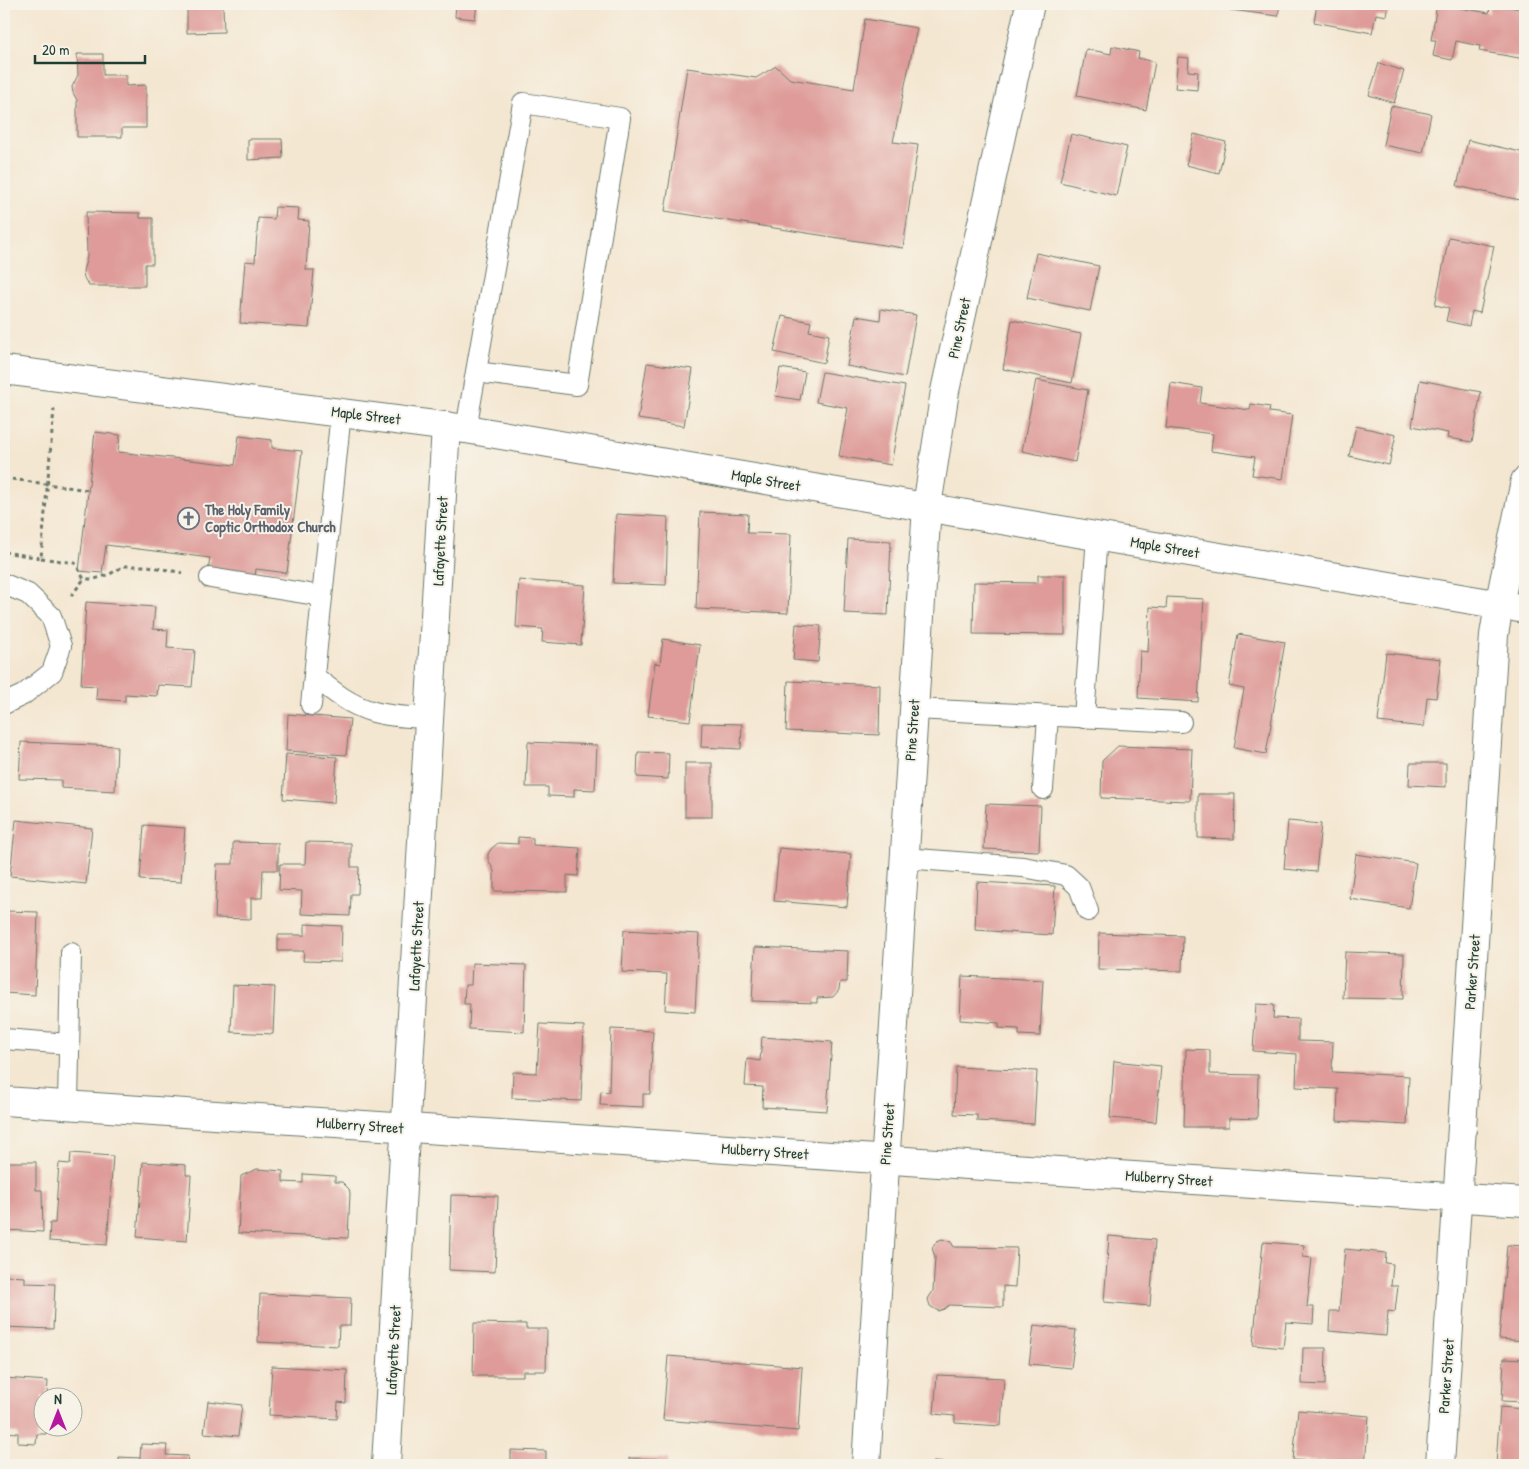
<svg xmlns="http://www.w3.org/2000/svg" width="1529" height="1469" font-family="'Patrick Hand',sans-serif">
<rect width="100%" height="100%" fill="#f7f3e8"/>
<filter id="ink" filterUnits="userSpaceOnUse"><feTurbulence type="fractalNoise" baseFrequency=".02" numOctaves="2"/><feDisplacementMap in="SourceGraphic" scale="10" xChannelSelector="R" yChannelSelector="G"/><feConvolveMatrix kernelMatrix="1 2 1 2 8 2 1 2 1" color-interpolation-filters="sRGB"/></filter>
<filter id="wash" filterUnits="userSpaceOnUse"><feTurbulence type="fractalNoise" baseFrequency=".0096" numOctaves="4" result="noise"/><feDisplacementMap in="SourceGraphic" scale="20" xChannelSelector="R" yChannelSelector="G"/><feGaussianBlur stdDeviation="1.12" result="paint"/><feColorMatrix in="noise" values="0 0 0 0 0 0 0 0 0 0 0 0 0 0 0 0 0 1.4 0 .05"/><feComposite in="paint" operator="in"/></filter>
<g filter="url(#wash)">
<rect width="100%" height="100%" fill="#f4e7d2"/>
<g id="blocks">
<!-- building -->
<g fill="#de9b99">
<polygon points="456,4 477,4 475,19 455,17"/>
<polygon points="1232,4 1280,4 1278,16 1231,10"/>
<polygon points="1317,4 1389,4 1387,16 1376,14 1372,33 1314,22"/>
<polygon points="1437,4 1489,13 1491,4 1525,10 1525,59 1479,51 1480,46 1456,41 1452,60 1433,56 1436,40 1431,40"/>
<polygon points="223,6 224,32 187,33 187,8"/>
<polygon points="865,19 917,28 893,142 918,145 903,248 665,211 687,68 756,78 776,66 790,79 854,89"/>
<polygon points="1112,46 1139,52 1138,58 1155,62 1146,110 1077,96 1086,49 1111,54"/>
<polygon points="77,54 103,54 103,75 126,75 126,86 146,85 146,128 122,128 122,137 77,137 77,100 73,93 72,87 78,75"/>
<polygon points="1178,57 1189,58 1188,71 1198,72 1197,90 1175,88"/>
<polygon points="1379,63 1404,71 1394,103 1369,95"/>
<polygon points="1391,106 1431,114 1423,153 1383,145"/>
<polygon points="1071,134 1127,147 1116,196 1060,182"/>
<polygon points="1194,134 1226,142 1219,173 1186,165"/>
<polygon points="248,139 282,139 283,158 248,160"/>
<polygon points="1468,140 1525,153 1525,179 1520,200 1457,186"/>
<polygon points="275,207 299,208 298,220 309,221 306,270 314,270 309,328 240,323 245,261 255,262 258,218 274,219"/>
<polygon points="86,212 140,213 140,218 153,218 153,264 145,264 145,286 89,286 84,278 83,271 87,257"/>
<polygon points="1449,237 1494,246 1480,313 1472,311 1469,326 1446,321 1449,308 1435,305"/>
<polygon points="1036,253 1099,266 1090,311 1027,298"/>
<polygon points="881,309 916,315 905,377 847,366 856,316 880,320"/>
<polygon points="782,316 811,322 809,331 829,335 824,363 774,352"/>
<polygon points="1012,320 1081,334 1072,383 1003,369"/>
<polygon points="647,363 693,369 684,426 638,419"/>
<polygon points="780,368 805,372 800,400 775,396"/>
<polygon points="822,372 905,386 891,465 839,456 848,408 816,402"/>
<polygon points="1036,380 1088,390 1075,462 1022,451"/>
<polygon points="1420,380 1481,392 1472,442 1447,438 1448,433 1412,426"/>
<polygon points="1171,383 1202,388 1200,403 1250,410 1251,404 1270,407 1269,412 1292,415 1283,479 1252,475 1255,457 1211,451 1213,434 1166,428"/>
<polygon points="1356,426 1396,435 1389,465 1349,456"/>
<polygon points="95,432 120,435 118,452 235,465 239,436 272,440 272,448 302,451 287,573 256,569 255,578 208,572 210,558 106,545 102,573 79,571"/>
<polygon points="700,512 748,514 747,533 791,534 788,613 696,609"/>
<polygon points="616,514 668,517 666,585 613,583"/>
<polygon points="848,539 891,541 888,615 844,613"/>
<polygon points="1038,575 1065,575 1065,635 973,634 974,582 1038,583"/>
<polygon points="519,580 585,585 581,645 542,642 543,629 516,627"/>
<polygon points="1167,597 1204,599 1198,702 1138,698 1140,651 1148,652 1150,607 1166,608"/>
<polygon points="86,602 155,607 153,629 168,630 167,648 195,650 192,687 158,685 157,696 125,694 125,701 96,699 97,686 81,685"/>
<polygon points="796,624 821,626 818,662 793,660"/>
<polygon points="1238,634 1285,642 1266,754 1234,748 1244,689 1229,686"/>
<polygon points="663,639 700,645 690,721 648,716 655,663 660,664"/>
<polygon points="1386,653 1441,659 1436,698 1427,697 1424,727 1378,722"/>
<polygon points="788,681 880,685 879,735 786,731"/>
<polygon points="288,714 350,719 346,755 286,751"/>
<polygon points="702,723 742,724 741,749 701,747"/>
<polygon points="21,742 117,746 115,791 61,788 61,780 19,779"/>
<polygon points="528,742 597,745 595,790 574,789 574,797 548,796 548,787 526,787"/>
<polygon points="1118,746 1192,749 1190,801 1101,798 1102,761"/>
<polygon points="638,752 669,753 668,779 637,777"/>
<polygon points="286,754 337,757 334,803 283,799"/>
<rect x="685" y="763" width="27" height="54"/>
<polygon points="1410,763 1446,763 1446,787 1409,785"/>
<polygon points="1198,794 1235,794 1234,839 1198,838"/>
<polygon points="986,804 1041,806 1039,851 984,849"/>
<polygon points="16,820 92,828 86,884 10,876"/>
<polygon points="1288,821 1321,824 1316,872 1284,869"/>
<polygon points="144,825 185,828 181,882 140,880"/>
<polygon points="518,837 533,838 533,845 580,848 578,876 567,875 567,892 494,891 494,871 488,859 488,854 491,849 498,843 518,844"/>
<polygon points="233,842 278,843 278,870 263,870 262,898 251,898 251,919 215,918 217,864 233,864"/>
<polygon points="306,842 351,843 351,867 359,867 358,894 351,894 350,916 301,914 302,891 279,890 280,864 305,864"/>
<polygon points="779,848 851,854 847,907 774,901"/>
<polygon points="1356,854 1416,863 1409,908 1350,899"/>
<polygon points="977,882 1055,886 1052,935 975,930"/>
<polygon points="4,911 38,912 35,995 4,993"/>
<polygon points="305,924 342,926 341,962 303,961 304,951 278,951 278,935 305,935"/>
<polygon points="624,930 699,934 695,1012 665,1010 667,974 622,972"/>
<polygon points="1099,933 1183,936 1182,971 1098,969"/>
<polygon points="755,947 848,951 847,982 840,982 839,990 833,997 817,998 817,1003 752,1001"/>
<polygon points="1345,952 1404,954 1403,999 1343,998"/>
<polygon points="472,963 526,965 524,1032 469,1029 470,1004 464,1004 465,985 471,985"/>
<polygon points="962,976 1043,980 1040,1036 1019,1035 1019,1029 999,1028 999,1023 960,1020"/>
<polygon points="233,985 275,987 273,1034 231,1032"/>
<polygon points="1256,1004 1274,1005 1273,1018 1298,1019 1298,1041 1333,1042 1332,1072 1409,1076 1407,1125 1337,1121 1338,1089 1296,1087 1297,1054 1253,1051"/>
<polygon points="540,1024 584,1026 581,1101 512,1098 513,1072 537,1073"/>
<polygon points="611,1029 653,1031 650,1094 643,1094 643,1107 600,1105 601,1091 609,1092"/>
<polygon points="762,1037 832,1042 827,1111 762,1107 763,1087 745,1086 747,1059 760,1061"/>
<polygon points="1186,1049 1210,1050 1210,1074 1258,1075 1257,1119 1229,1118 1229,1127 1184,1127"/>
<polygon points="1114,1061 1161,1066 1156,1122 1110,1118"/>
<polygon points="956,1067 1037,1071 1034,1124 977,1121 977,1115 954,1114"/>
<polygon points="71,1153 113,1156 107,1245 49,1241 50,1223 55,1223 59,1163 70,1164"/>
<polygon points="4,1162 36,1162 36,1190 42,1190 43,1232 4,1230"/>
<polygon points="143,1162 186,1165 186,1175 191,1175 187,1241 137,1237"/>
<polygon points="257,1169 283,1171 283,1182 303,1183 303,1174 335,1176 335,1182 342,1182 349,1189 350,1193 348,1238 238,1233 241,1176"/>
<polygon points="451,1195 498,1196 495,1272 449,1270"/>
<polygon points="1109,1236 1155,1240 1150,1306 1104,1302"/>
<polygon points="942,1239 951,1242 954,1247 1017,1248 1015,1287 1003,1286 1003,1307 949,1305 944,1309 938,1311 930,1306 928,1299 933,1291 935,1257 932,1248 937,1241"/>
<polygon points="1263,1242 1304,1245 1303,1257 1312,1258 1307,1307 1314,1307 1313,1324 1286,1322 1283,1348 1253,1345"/>
<polygon points="1507,1245 1525,1246 1525,1341 1499,1339"/>
<polygon points="1345,1249 1386,1253 1385,1263 1393,1264 1391,1286 1398,1286 1395,1312 1388,1311 1386,1336 1329,1331 1330,1311 1339,1311"/>
<polygon points="6,1276 25,1277 25,1283 55,1284 53,1329 4,1327 4,1285 5,1285"/>
<polygon points="260,1294 351,1298 350,1326 339,1326 338,1346 258,1342"/>
<polygon points="474,1323 526,1324 526,1329 547,1329 546,1371 523,1371 523,1376 473,1376"/>
<polygon points="1034,1325 1076,1330 1071,1368 1029,1364"/>
<polygon points="1303,1348 1326,1348 1325,1385 1302,1384"/>
<polygon points="668,1356 802,1367 798,1431 663,1420"/>
<polygon points="1504,1358 1525,1359 1525,1402 1502,1401"/>
<polygon points="272,1366 347,1370 346,1403 338,1402 337,1419 269,1415"/>
<polygon points="937,1375 1004,1378 1001,1426 955,1423 955,1416 934,1414"/>
<polygon points="4,1378 48,1381 47,1396 42,1396 42,1426 46,1426 46,1434 37,1434 36,1444 18,1443 18,1433 4,1432"/>
<polygon points="208,1401 242,1405 238,1436 204,1433"/>
<polygon points="1500,1407 1525,1409 1525,1465 1496,1465"/>
<polygon points="1298,1410 1369,1416 1365,1465 1293,1460"/>
<polygon points="141,1444 167,1445 166,1455 188,1456 187,1465 119,1465 119,1457 140,1458"/>
<polygon points="511,1450 546,1451 546,1465 511,1465"/>
<polygon points="629,1458 668,1459 668,1465 629,1465"/>
<polygon points="933,1462 968,1464 968,1465 932,1465"/>
</g>
</g>
</g>
<g filter="url(#ink)">
<use href="#blocks" fill-opacity="0" stroke="#6a786b" stroke-width="1"/>
<g fill="none" stroke-linecap="round" stroke-linejoin="round">
<defs>
<g id="service">
<polyline points="466,429 523,103 620,118 577,385 476,372"/>
<polyline points="210,578 322,596"/>
<polyline points="4,584 28,594 51,616 61,646 52,672 23,695 4,704"/>
<path d="M314,676C332,691 351,706 374,712C392,717 411,717 430,718"/>
<polyline points="311,705 341,412"/>
<polyline points="914,709 1181,722"/>
<polyline points="1084,718 1097,536"/>
<polyline points="1043,789 1048,716"/>
<polyline points="904,858 1023,867 1066,875 1079,887 1088,911"/>
<polyline points="4,1039 69,1044"/>
<polyline points="68,1105 71,953"/>
</g>
<g id="minor">
<polyline points="4,1101 1525,1202"/>
<polyline points="386,1465 446,426"/>
<polyline points="866,1465 927,506 945,391 1030,4"/>
<polyline points="1440,1465 1494,635 1499,605 1525,481"/>
</g>
<polyline id="secondary" points="4,370 466,429 1525,609"/>
</defs>
<!-- service casing -->
<use href="#service" stroke="#6a786b" stroke-width="22"/>
<!-- minor casing -->
<use href="#minor" stroke="#6a786b" stroke-width="30"/>
<!-- secondary casing -->
<use href="#secondary" stroke="#6a786b" stroke-width="30"/>
<!-- path -->
<g stroke="#6a786b" stroke-width="3" stroke-dasharray="4 4" stroke-linecap="butt">
<polyline points="4,478 88,490"/>
<polyline points="4,552 41,558 54,409"/>
<polyline points="41,558 75,563 84,579 95,579 110,574 124,566 148,566 183,573"/>
<polyline points="71,596 84,579"/>
</g>
<!-- service -->
<use href="#service" stroke="#fff" stroke-width="20"/>
<!-- minor -->
<use href="#minor" stroke="#fff" stroke-width="28"/>
<!-- secondary -->
<use href="#secondary" stroke="#fff" stroke-width="28"/>
</g>
</g>
<!-- icons -->
<defs>
<symbol id="church-ring" viewBox="-11 -11 22 22"><circle r="9.5" fill="#f7f3e8" stroke="#6b7280" stroke-width="1.5"/><path d="M-1.2-6h2.4v3.5h3.3v2.4h-3.3V6h-2.4V-.1h-3.3v-2.4h3.3Z" fill="#6b7280"/></symbol>
</defs>
<g fill-rule="evenodd">
<use href="#church-ring" x="176" y="506" width="25" height="25"/>
</g>
<g text-anchor="middle" dominant-baseline="central" stroke-width="4" stroke-linejoin="round" paint-order="stroke">
<!-- street labels -->
<g font-size="15" fill="#1f3d34" stroke="#f7f3e8">
<text transform="translate(959 328) rotate(-78)">Pine Street</text>
<text transform="translate(366 415) rotate(7)">Maple Street</text>
<text transform="translate(766 480) rotate(10)">Maple Street</text>
<text transform="translate(440 541) rotate(-87)">Lafayette Street</text>
<text transform="translate(1165 547) rotate(10)">Maple Street</text>
<text transform="translate(912 730) rotate(-86)">Pine Street</text>
<text transform="translate(416 946) rotate(-87)">Lafayette Street</text>
<text transform="translate(1472 972) rotate(-86)">Parker Street</text>
<text transform="translate(360 1125) rotate(4)">Mulberry Street</text>
<text transform="translate(887 1134) rotate(-86)">Pine Street</text>
<text transform="translate(765 1151) rotate(4)">Mulberry Street</text>
<text transform="translate(1169 1178) rotate(4)">Mulberry Street</text>
<text transform="translate(393 1350) rotate(-87)">Lafayette Street</text>
<text transform="translate(1446 1376) rotate(-86)">Parker Street</text>
</g>
<!-- worship labels -->
<g font-size="15" font-weight="bold" fill="#5b616d" stroke="#f7f3e8" text-anchor="start">
<text x="205" y="509">The Holy Family<tspan x="205" dy="17">Coptic Orthodox Church</tspan></text>
</g>
</g>
<!-- margin -->
<rect width="1529" height="1469" fill="none" stroke="#f7f3e8" stroke-width="20"/>
<!-- north arrow -->
<g transform="translate(58 1412)"><circle r="24" fill="#f7f3e8" stroke="#a1aaa0"/>
<path d="M0-4L9 19L0 12L-9 19Z" fill="#b5179e"/>
<text y="-8" font-size="14" font-weight="bold" text-anchor="middle" fill="#1f3d34">N</text>
</g>
<!-- scale -->
<path d="M35 55v8h110v-8" fill="none" stroke="#1f3d34" stroke-width="2.5"/>
<text x="42" y="55" font-size="15" fill="#1f3d34" stroke="#f7f3e8" stroke-width="4" paint-order="stroke">20 m</text>
</svg>
